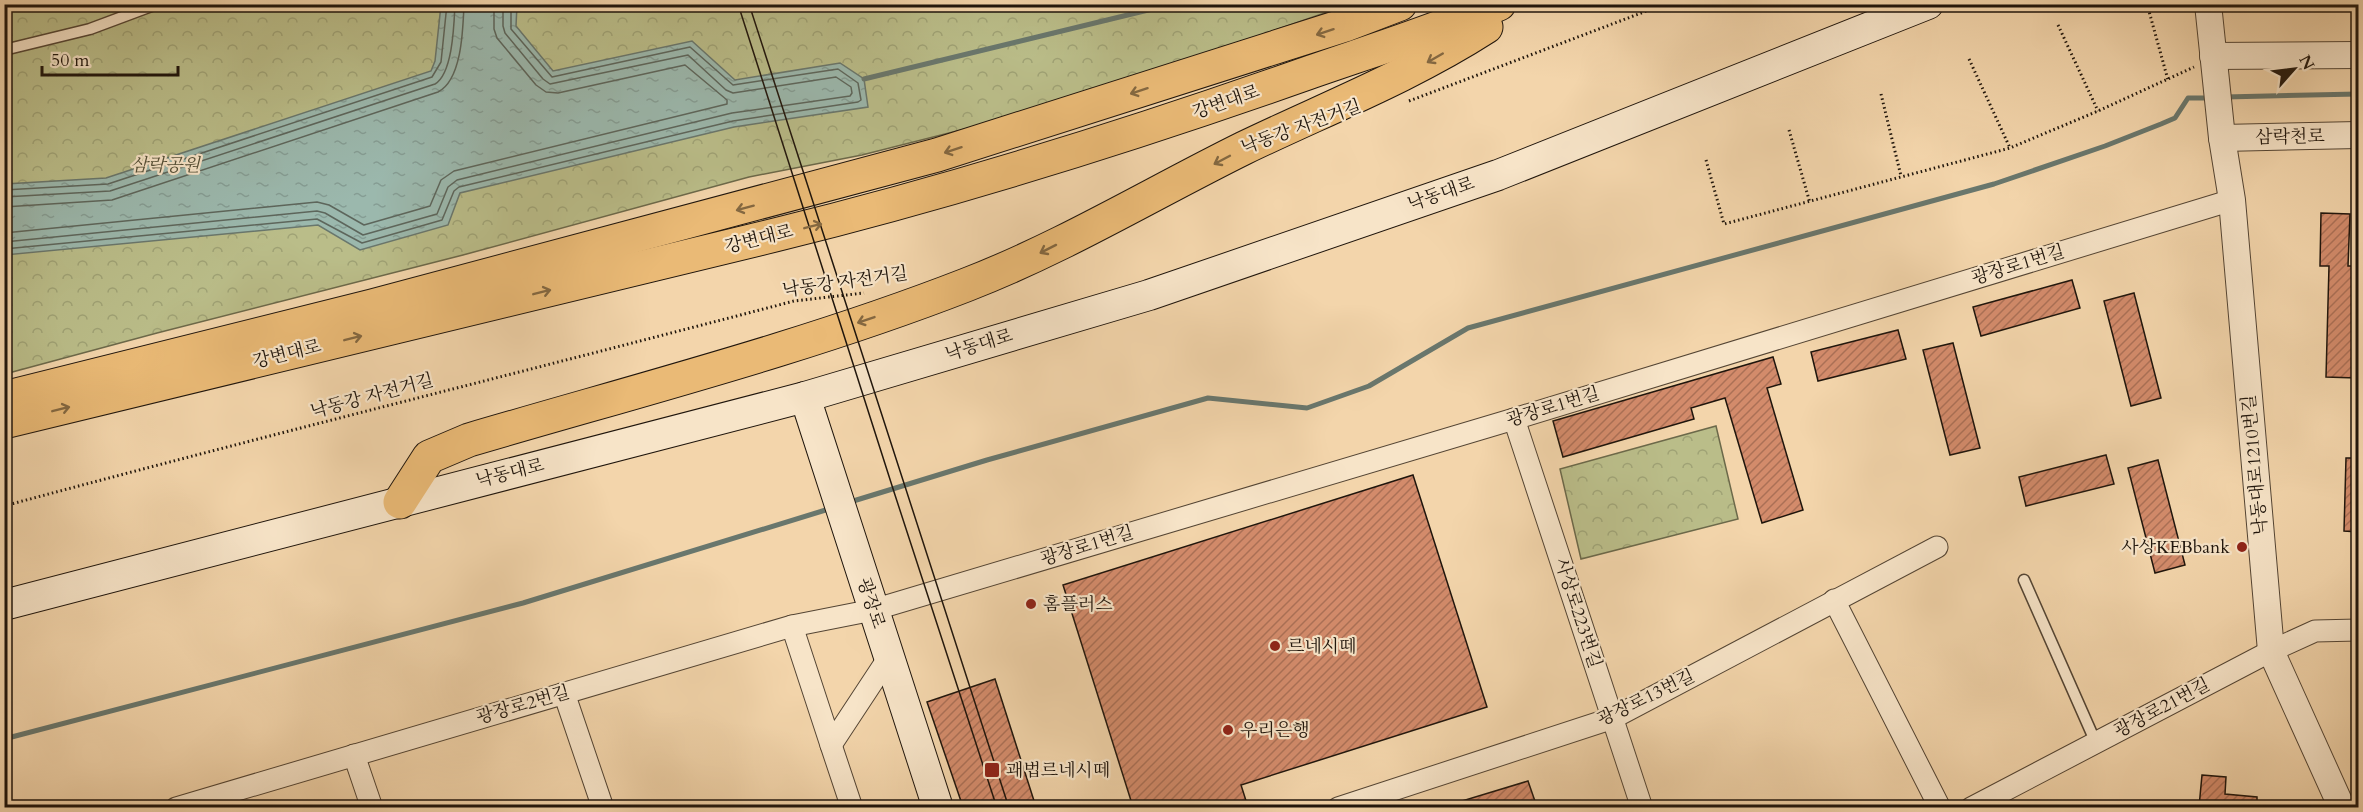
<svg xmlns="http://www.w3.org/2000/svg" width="2363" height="812" font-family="Cardo,'Noto Serif KR',serif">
<defs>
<pattern id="park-crowns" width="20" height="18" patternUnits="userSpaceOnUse" patternTransform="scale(1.5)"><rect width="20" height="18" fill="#babd89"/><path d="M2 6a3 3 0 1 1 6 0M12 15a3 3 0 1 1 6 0" fill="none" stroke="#9fa275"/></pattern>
<pattern id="water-ripples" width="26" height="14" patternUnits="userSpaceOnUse" patternTransform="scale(1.5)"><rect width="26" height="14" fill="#9bb8ad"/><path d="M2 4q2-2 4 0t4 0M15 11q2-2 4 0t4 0" fill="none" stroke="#859d94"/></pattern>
<pattern id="building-hatch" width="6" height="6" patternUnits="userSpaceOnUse" patternTransform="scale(1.5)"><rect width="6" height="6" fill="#d38b6b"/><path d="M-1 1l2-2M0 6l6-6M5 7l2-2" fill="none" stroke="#ab7056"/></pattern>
</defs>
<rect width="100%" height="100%" fill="#f3d5ab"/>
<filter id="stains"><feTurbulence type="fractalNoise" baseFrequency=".00333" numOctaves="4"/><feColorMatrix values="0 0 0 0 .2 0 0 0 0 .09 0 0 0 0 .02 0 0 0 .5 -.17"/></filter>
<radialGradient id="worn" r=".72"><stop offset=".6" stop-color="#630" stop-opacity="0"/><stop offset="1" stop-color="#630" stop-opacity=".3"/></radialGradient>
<!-- park -->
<g fill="url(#park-crowns)" stroke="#6c694a" stroke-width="1.5">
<polygon points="5,5 1348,5 1048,108 862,155 749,177 463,255 157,333 5,374"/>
<polygon points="1716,426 1738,519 1581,559 1560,469"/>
</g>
<!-- water -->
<polygon fill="url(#water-ripples)" stroke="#69776d" stroke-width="1.5" points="441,5 517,5 516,26 553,71 692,41 735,80 840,63 864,79 868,107 734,127 460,193 448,225 360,250 318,225 5,255 5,184 106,178 431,71 435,61"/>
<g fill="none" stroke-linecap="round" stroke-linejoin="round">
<!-- shore -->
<g stroke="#5d665c" stroke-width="1.5">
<polyline points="4,190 108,184 432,77 441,62 447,4"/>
<path d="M4,197L110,191L435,84C453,73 454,24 455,4"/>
<path d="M4,207L112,200L438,92C462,80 463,29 464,4"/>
<polyline points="4,233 317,202 329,205 364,225 430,206 441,180 454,171 727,104 727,100 685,65 558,93 546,92 536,85 497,38 494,29 494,4"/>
<polyline points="4,242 317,211 325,213 363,235 437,214 448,187 457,180 732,113 850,96 852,93 851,87 836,77 733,93 726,90 688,55 550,84 543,79 505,33 503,26 503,4"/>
<polyline points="4,249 317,219 362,243 442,220 454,191 459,187 733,121 858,102 861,100 858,83 838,69 733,85 690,47 552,77 511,29 511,4"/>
</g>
<!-- stream -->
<g stroke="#69776d" stroke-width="5">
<polyline points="864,79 1173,4"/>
<polyline points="2225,97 2358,94"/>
<polyline points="850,502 987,460 1208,398 1307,408 1369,386 1468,328 1994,184 2105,146 2161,124 2175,118 2188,98 2210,98"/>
<polyline points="4,739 523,603 832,508"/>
</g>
</g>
<!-- building -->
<g fill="url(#building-hatch)" stroke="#1f150c" stroke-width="1.5">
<polygon points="2321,213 2350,214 2348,266 2358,266 2356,378 2326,377 2329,266 2320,266"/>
<polygon points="2072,280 2080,308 1981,336 1973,307"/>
<polygon points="2134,293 2161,398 2131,406 2104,301"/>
<polygon points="1898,330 1906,359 1818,381 1811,352"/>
<polygon points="1953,343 1980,448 1950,455 1923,350"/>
<polygon points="1773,357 1781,384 1767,388 1803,510 1762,523 1725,398 1691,408 1694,419 1563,457 1553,421"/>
<polygon points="2106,455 2114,484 2026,506 2019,477"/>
<polygon points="2346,458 2358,458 2358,532 2344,531"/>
<polygon points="2158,460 2185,565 2155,573 2128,468"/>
<polygon points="1413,475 1487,707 1241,785 1248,807 1133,807 1063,585"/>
<polygon points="995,679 1036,807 963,807 927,702"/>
<polygon points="2202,775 2226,777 2225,794 2257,797 2257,807 2199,807"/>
<polygon points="1528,781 1537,807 1452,807 1452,804"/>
</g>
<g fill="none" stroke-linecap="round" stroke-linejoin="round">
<defs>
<g id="service">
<polyline points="4,50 90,29 157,4"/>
<polyline points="2024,580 2096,743"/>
</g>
<g id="minor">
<polyline points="1514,419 1642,808"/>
<polyline points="1834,600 1940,808"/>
<polyline points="792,626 831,745 889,657"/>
<polyline points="564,693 603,808"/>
<polyline points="831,745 852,808"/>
<polyline points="354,755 372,808"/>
<polyline points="176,808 792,626 873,610 1514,419 2232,200"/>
<polyline points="1338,808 1613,718 1937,547"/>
<polyline points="1971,808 2271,651 2315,631 2358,630"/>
</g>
<g id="tertiary">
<polyline points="2208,4 2222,138 2232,200 2271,651 2342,808"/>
<polyline points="2213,56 2358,55"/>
<polyline points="2222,138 2358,135"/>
</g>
<g id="secondary">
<polyline points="805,397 938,808"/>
<polyline points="4,605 805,397 1149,295 1498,175 1928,4"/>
</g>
<g id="trunk">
<polyline points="4,398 372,306 937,155 1345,25 1400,4"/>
<path d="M4,422L775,235C954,191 1129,136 1302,75C1368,52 1435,31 1499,4"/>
<path d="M400,502L429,457L469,440C635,391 804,348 966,285C1062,248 1151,194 1244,148C1325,109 1410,76 1486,27"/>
</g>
</defs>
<!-- service casing -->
<use href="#service" stroke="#544534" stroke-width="13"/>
<!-- minor casing -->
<use href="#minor" stroke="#544534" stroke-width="23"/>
<!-- tertiary casing -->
<use href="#tertiary" stroke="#544534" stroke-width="28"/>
<!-- secondary casing -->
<use href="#secondary" stroke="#1f150c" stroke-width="32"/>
<!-- trunk casing -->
<use href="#trunk" stroke="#1f150c" stroke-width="35"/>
<!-- path -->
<g stroke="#1f150c" stroke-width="3" stroke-dasharray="1.5 3" stroke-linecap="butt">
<polyline points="2147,4 2168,80"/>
<polyline points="2058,25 2098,111"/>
<polyline points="1969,59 2010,148"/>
<polyline points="1881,94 1901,176"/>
<polyline points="1409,101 1665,4"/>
<polyline points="1789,130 1810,203"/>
<polyline points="1706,160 1724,224 2010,148 2098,111 2194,67"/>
<path d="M4,506C267,435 531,370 794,301L864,293"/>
</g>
<!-- service -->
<use href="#service" stroke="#f7e4c8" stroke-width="10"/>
<!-- minor -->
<use href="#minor" stroke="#f7e4c8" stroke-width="21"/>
<!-- tertiary -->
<use href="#tertiary" stroke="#f7e4c8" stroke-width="26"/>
<!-- secondary -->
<use href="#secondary" stroke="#f7e4c8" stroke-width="30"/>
<!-- trunk -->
<use href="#trunk" stroke="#eaba76" stroke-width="33"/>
<!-- tram -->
<g stroke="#1f150c" stroke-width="1.5">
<polyline points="738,4 895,495 997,808"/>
<polyline points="749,4 1009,808"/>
</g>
</g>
<!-- one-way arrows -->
<defs><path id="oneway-shaft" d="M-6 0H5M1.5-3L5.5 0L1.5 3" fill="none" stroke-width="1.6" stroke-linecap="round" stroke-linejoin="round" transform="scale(1.5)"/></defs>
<g stroke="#846841">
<use href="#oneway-shaft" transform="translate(1325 32) rotate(162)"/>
<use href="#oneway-shaft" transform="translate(1435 58) rotate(150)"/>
<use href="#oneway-shaft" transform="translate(1139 91) rotate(162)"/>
<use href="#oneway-shaft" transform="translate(953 150) rotate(162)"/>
<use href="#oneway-shaft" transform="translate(1222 160) rotate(152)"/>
<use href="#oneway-shaft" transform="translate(745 208) rotate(165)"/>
<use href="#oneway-shaft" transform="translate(813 226) rotate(-14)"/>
<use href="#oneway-shaft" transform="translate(1048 249) rotate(153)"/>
<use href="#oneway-shaft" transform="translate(542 292) rotate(-14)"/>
<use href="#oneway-shaft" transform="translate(866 320) rotate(161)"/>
<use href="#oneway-shaft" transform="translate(353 338) rotate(-14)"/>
<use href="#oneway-shaft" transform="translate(61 409) rotate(-14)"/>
</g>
<!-- markers -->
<g fill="#8f2418" stroke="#f7e4c8" stroke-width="2">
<circle cx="2242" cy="547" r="6"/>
<circle cx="1031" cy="604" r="6"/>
<circle cx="1275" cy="646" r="6"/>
<circle cx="1228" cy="730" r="6"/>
<rect x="984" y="762" width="16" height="16" rx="3"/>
</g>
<g text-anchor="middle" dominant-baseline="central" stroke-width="4.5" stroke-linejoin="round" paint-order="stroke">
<!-- street labels -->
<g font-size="18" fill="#1f150c" stroke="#f7e4c8">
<text transform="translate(1226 102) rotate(-19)">강변대로</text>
<text transform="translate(1301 127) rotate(-20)">낙동강 자전거길</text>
<text transform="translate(2290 137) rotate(-1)">삼락천로</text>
<text transform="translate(1441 194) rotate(-19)">낙동대로</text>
<text transform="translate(759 239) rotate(-14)">강변대로</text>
<text transform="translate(2018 265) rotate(-17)">광장로1번길</text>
<text transform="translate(845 282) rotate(-8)">낙동강 자전거길</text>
<text transform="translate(979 345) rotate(-17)">낙동대로</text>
<text transform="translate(287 354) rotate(-14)">강변대로</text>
<text transform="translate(372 396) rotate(-15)">낙동강 자전거길</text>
<text transform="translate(1553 407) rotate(-17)">광장로1번길</text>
<text transform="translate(2255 465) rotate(-95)">낙동대로1210번길</text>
<text transform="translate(510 473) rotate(-14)">낙동대로</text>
<text transform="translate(1087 546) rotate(-17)">광장로1번길</text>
<text transform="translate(871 603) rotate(72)">광장로</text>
<text transform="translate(1578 613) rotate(72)">사상로223번길</text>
<text transform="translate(1646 698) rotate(-26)">광장로13번길</text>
<text transform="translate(523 705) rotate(-16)">광장로2번길</text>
<text transform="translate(2162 708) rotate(-28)">광장로21번길</text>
</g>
<!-- park labels -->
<g font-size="18" font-style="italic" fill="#555038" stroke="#f7e4c8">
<text x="165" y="165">삼락공원</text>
</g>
<!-- poi labels -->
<g font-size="18" fill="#1f150c" stroke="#f7e4c8" text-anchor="start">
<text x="2230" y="547" text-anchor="end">사상KEBbank</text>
<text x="1043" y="604">홈플러스</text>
<text x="1287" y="646">르네시떼</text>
<text x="1240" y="730">우리은행</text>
<text x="1006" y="770">괘법르네시떼</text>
</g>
</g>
<!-- margin -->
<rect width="2363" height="812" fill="none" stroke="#f3d5ab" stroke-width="24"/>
<rect x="6" y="6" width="2351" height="800" fill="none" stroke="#1f150c" stroke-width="3"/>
<rect x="12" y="12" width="2339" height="788" fill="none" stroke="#1f150c" stroke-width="1.5"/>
<!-- north arrow -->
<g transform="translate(2294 69) rotate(62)" stroke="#f7e4c8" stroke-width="4.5" paint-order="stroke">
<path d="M0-4.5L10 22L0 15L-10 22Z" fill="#1f150c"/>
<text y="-9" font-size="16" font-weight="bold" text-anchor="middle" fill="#1f150c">N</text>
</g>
<!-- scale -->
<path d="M42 66v9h136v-9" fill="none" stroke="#1f150c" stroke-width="3"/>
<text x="51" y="66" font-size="18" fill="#1f150c" stroke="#f7e4c8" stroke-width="4.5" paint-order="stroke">50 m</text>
<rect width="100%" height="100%" filter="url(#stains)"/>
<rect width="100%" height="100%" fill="url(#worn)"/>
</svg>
